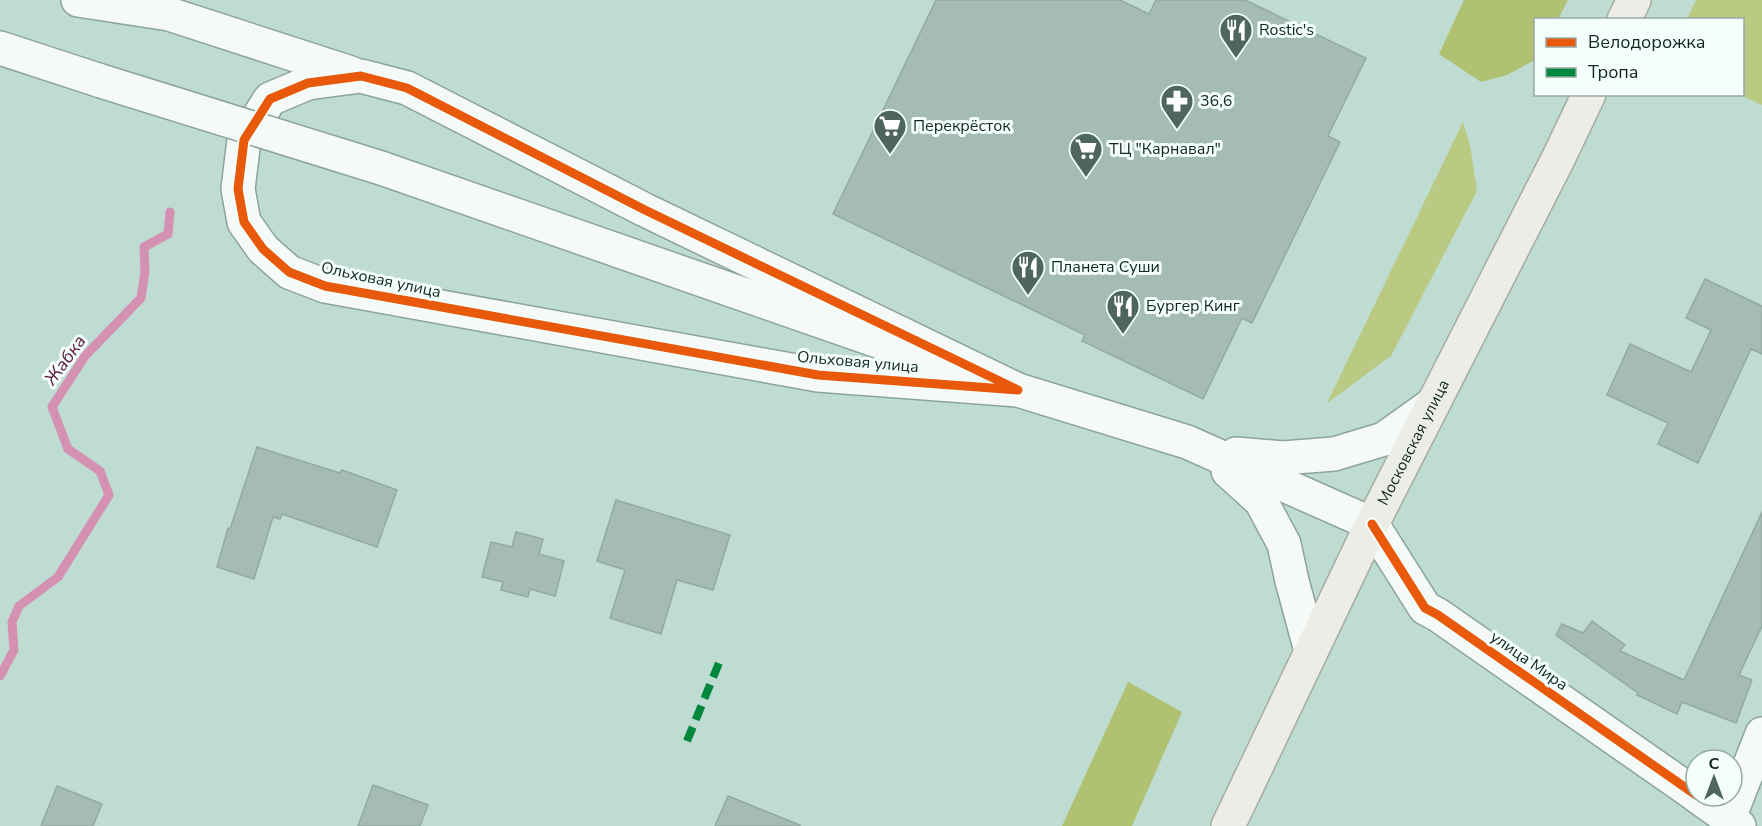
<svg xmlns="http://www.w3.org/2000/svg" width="1762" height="826" font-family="'Nunito Sans',sans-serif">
<rect width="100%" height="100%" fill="#bedcd2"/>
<!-- green -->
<g fill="#baca82">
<polygon points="1696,0 1762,0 1762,105 1740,95 1742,94 1742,20 1687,19"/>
<polygon points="1463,122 1470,145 1477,191 1391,356 1327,403"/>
</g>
<!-- forest -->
<g fill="#b0c172">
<polygon points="1464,0 1568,0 1558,19 1536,20 1535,60 1507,75 1481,82 1439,54"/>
<polygon points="1128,682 1182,712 1132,826 1062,826"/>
</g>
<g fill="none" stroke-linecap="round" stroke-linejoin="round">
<!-- stream -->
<polyline stroke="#d591b2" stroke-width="9" points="0,676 14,650 12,622 19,606 58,577 109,495 100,471 68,449 52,407 85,356 141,298 145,271 144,247 168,234 170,212"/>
</g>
<!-- building -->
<g fill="#a4bcb4" stroke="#93aaa2" stroke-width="1.5">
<polygon points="936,0 1120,0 1149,14 1156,0 1245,0 1366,58 1328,136 1340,142 1252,323 1242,318 1203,399 1082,341 1085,335 833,214"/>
<polygon points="1705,279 1762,306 1762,354 1751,349 1698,463 1658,444 1668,423 1607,395 1630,344 1691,372 1711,330 1686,318"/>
<polygon points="257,447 340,473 342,470 397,490 377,547 282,514 280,519 273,517 254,579 217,567 228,528 230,529"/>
<polygon points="616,500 730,535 713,590 677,580 661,634 610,618 625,570 597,561"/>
<polygon points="1762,512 1762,626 1739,675 1752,680 1736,723 1682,702 1677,714 1637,695 1638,693 1556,635 1562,624 1583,633 1592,621 1625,645 1620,651 1684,680"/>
<polygon points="516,532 543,539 539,554 564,561 555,596 530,589 528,597 501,590 503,582 482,577 491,542 512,547"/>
<polygon points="373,785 428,805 420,826 358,826"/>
<polygon points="57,786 102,804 93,826 41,826"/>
<polygon points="728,796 800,825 799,826 715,826"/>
</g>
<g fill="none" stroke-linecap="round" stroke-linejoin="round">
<defs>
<g id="minor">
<polyline points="78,0 169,14 351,73"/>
<polygon points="361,76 407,88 645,210 1018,390 818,375 325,286 289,272 263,249 244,222 238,189 244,140 270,99 308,83"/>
<polyline points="1729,818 1762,734"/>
</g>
<g id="tertiary">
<polyline points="1372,524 1425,608 1438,615 1696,795"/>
<polyline points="1697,796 1739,826"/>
</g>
<g id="secondary">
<polyline points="0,48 101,81"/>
<polyline points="381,168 1018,390 1187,442 1372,524"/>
<polyline points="1236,454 1283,458 1334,454 1384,439 1433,404"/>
<polyline points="1228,471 1261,501 1284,544 1292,581 1311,651"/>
</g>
<g id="primary">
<polyline points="1624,20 1634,0"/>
<path id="s1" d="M1228,826L1372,524L1559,157L1589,94"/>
</g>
</defs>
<!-- minor casing -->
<use href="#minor" stroke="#8ca49c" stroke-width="36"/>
<!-- tertiary casing -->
<use href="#tertiary" stroke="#8ca49c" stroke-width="36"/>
<!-- secondary casing -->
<use href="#secondary" stroke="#8ca49c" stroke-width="36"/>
<!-- primary casing -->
<use href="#primary" stroke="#a6ada3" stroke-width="36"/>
<!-- minor -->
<use href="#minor" stroke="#f5faf8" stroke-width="33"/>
<!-- tertiary -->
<use href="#tertiary" stroke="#f5faf8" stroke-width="33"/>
<!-- secondary -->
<use href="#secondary" stroke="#f5faf8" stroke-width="33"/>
<!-- primary -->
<use href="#primary" stroke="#edede8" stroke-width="33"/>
<defs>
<polyline id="secondary-bridge" points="101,81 381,168"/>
</defs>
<!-- secondary-bridge casing -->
<use href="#secondary-bridge" stroke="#8ca49c" stroke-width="36" stroke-linecap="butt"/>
<!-- secondary-bridge -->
<use href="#secondary-bridge" stroke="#f5faf8" stroke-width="33"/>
<!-- quiet -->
<polyline stroke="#00873e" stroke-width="8" stroke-dasharray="15 8" stroke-linecap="butt" points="687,741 721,658"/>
<defs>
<g id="cycleway">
<polygon points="361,76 407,88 645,210 1018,390 818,375 325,286 289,272 263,249 244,222 238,189 244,140 270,99 308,83"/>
<polyline points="1372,524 1425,608 1438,615 1696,795"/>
</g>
</defs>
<!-- cycleway casing -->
<use href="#cycleway" stroke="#f4fffb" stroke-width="13"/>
<!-- cycleway -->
<use href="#cycleway" stroke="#e8590c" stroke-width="9"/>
</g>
<!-- icons -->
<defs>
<symbol id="restaurant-pin" viewBox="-11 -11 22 30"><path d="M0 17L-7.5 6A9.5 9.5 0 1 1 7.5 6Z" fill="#4e665f" stroke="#f4fffb"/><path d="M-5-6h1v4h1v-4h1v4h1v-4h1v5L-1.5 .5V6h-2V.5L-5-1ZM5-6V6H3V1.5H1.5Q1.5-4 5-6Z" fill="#fff"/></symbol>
<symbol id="pharmacy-pin" viewBox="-11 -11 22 30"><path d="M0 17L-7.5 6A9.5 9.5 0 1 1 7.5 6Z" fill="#4e665f" stroke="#f4fffb"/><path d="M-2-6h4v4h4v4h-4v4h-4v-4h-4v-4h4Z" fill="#fff"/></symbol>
<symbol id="supermarket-pin" viewBox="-11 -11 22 30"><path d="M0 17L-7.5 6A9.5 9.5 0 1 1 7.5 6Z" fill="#4e665f" stroke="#f4fffb"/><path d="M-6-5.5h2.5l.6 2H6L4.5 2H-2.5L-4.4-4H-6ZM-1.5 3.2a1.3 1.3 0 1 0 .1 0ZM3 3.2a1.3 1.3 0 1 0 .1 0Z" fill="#fff"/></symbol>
</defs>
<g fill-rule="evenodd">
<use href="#restaurant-pin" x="1217" y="11" width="38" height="52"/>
<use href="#pharmacy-pin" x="1158" y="82" width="38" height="52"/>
<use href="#supermarket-pin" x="871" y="107" width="38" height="52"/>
<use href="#supermarket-pin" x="1067" y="130" width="38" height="52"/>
<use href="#restaurant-pin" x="1009" y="248" width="38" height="52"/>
<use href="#restaurant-pin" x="1104" y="287" width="38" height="52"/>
</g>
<g text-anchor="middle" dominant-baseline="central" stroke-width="6" stroke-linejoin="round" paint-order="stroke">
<!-- poi labels -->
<g font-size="16" fill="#112721" stroke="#f4fffb" text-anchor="start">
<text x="1259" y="30">Rostic's</text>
<text x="1200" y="101">36,6</text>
<text x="913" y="126">Перекрёсток</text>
<text x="1109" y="149">ТЦ "Карнавал"</text>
<text x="1051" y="267">Планета Суши</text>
<text x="1146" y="306">Бургер Кинг</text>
</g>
<!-- street labels -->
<g font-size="16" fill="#112721" stroke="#f4fffb">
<text transform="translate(381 280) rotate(12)">Ольховая улица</text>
<text transform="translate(858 362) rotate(5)">Ольховая улица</text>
<text stroke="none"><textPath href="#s1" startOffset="426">Московская улица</textPath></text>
<text transform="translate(1529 661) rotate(35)">улица Мира</text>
</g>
<!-- water labels -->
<g font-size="18" font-style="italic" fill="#5a153a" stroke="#f4fffb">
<text transform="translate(65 360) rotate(-54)">Жабка</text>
</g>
</g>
<!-- legend -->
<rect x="1534" y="18" width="210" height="78" fill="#f4fffb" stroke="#99a9a4" stroke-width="1.5"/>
<rect x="1546" y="38" width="30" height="9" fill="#e8590c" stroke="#99a9a4" stroke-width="1.5"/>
<text x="1588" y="48" font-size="18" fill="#112721">Велодорожка</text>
<rect x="1546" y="68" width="30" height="9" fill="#00873e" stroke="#99a9a4" stroke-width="1.5"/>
<text x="1588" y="78" font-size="18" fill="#112721">Тропа</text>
<!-- north arrow -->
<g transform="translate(1714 778)"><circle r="28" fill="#f4fffb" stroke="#99a9a4" stroke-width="1.5"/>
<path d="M0-4.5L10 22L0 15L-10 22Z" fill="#4e665f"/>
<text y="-9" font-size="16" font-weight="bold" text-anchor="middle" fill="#112721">С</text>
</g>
</svg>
